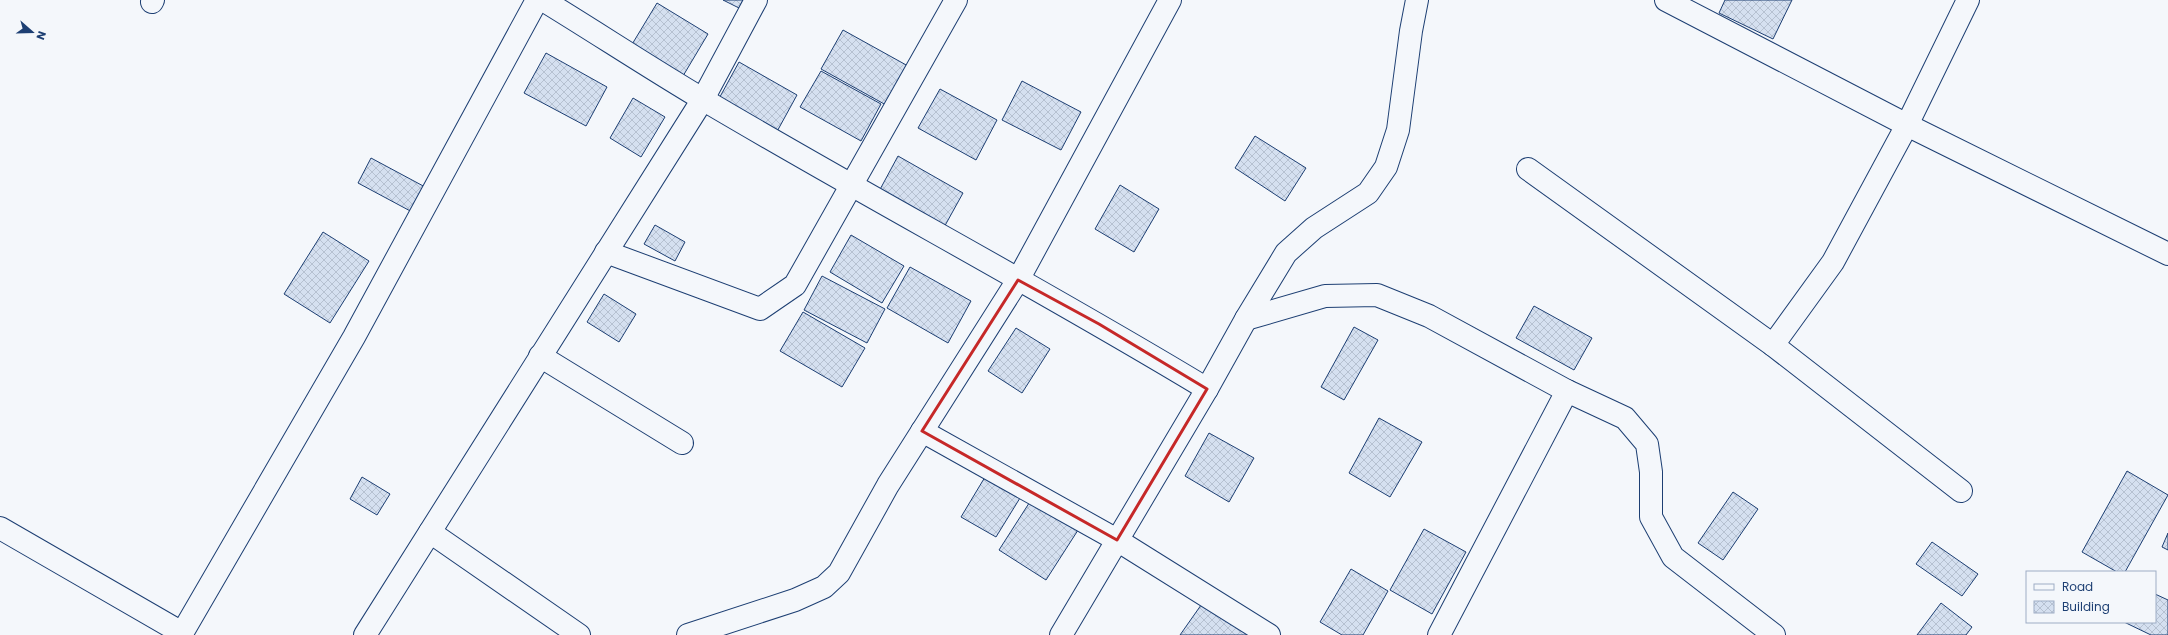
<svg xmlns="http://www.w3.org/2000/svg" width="2168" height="635" font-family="Poppins,sans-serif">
<defs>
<pattern id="building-cross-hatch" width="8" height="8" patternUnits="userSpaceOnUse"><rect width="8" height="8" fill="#d5e0f0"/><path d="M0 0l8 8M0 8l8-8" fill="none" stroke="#b6c1d1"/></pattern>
</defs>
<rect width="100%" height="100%" fill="#f4f7fb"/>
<!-- building -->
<g fill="url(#building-cross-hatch)" stroke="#1d3f73">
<polygon points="723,0 743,0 739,8"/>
<polygon points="1725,0 1792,0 1773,39 1719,13"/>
<polygon points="657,3 708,34 683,76 631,46"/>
<polygon points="843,30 908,66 886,105 821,69"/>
<polygon points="546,53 607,87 586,126 524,93"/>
<polygon points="739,62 797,95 774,137 716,104"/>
<polygon points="821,71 881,104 861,141 800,107"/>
<polygon points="1022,81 1081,112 1061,150 1002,120"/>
<polygon points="940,89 997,120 976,160 918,128"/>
<polygon points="633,98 665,117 641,157 610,138"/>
<polygon points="1255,136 1306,168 1285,201 1235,168"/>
<polygon points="898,156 963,193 942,231 877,195"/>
<polygon points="371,158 427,188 414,213 358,183"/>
<polygon points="1120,185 1159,209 1134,252 1095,229"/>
<polygon points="655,225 685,242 675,261 644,244"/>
<polygon points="323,232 369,261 330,323 284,294"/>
<polygon points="851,235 904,266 882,303 830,272"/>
<polygon points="910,267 971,301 948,343 887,308"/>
<polygon points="822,276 885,309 867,343 804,310"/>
<polygon points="604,294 636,314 619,342 587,322"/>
<polygon points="1534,306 1592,338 1574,370 1516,338"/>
<polygon points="803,312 865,348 842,387 780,351"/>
<polygon points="1354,327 1378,340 1344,400 1321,387"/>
<polygon points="1016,328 1050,349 1022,393 988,371"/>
<polygon points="1379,418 1422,442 1390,497 1349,473"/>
<polygon points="1209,433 1254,458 1229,502 1185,476"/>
<polygon points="2127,471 2168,495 2125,572 2117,572 2082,552"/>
<polygon points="362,477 390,494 377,515 350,499"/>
<polygon points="985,477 1020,498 996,537 961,517"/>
<polygon points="1733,492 1758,509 1723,560 1698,543"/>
<polygon points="1033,497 1080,527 1046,580 999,550"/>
<polygon points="1424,529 1466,552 1432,614 1390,590"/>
<polygon points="2168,533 2168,550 2162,547"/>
<polygon points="1932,542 1978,574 1962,596 1916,564"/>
<polygon points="1351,569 1388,591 1363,635 1342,635 1320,622"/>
<polygon points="2155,594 2168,600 2168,635 2151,635 2124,622 2155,622"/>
<polygon points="1206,598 1250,635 1180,635"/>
<polygon points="1941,603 1972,627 1966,635 1917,635"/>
</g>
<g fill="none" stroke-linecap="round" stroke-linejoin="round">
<defs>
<g id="minor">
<path d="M543,0C597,33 650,68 704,100C871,199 1042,289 1207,389"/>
<polyline points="1666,0 1907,125 2168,254"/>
<polyline points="152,2 153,0"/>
<polyline points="1528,169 1773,345"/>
<polyline points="606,252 760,309 795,285 956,0"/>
<polyline points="1246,319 1325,296 1377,295 1429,316 1567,391 1625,418 1647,444 1651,472 1651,517 1673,557 1774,635"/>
<polyline points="540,356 682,443"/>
<polyline points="922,431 1117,540 1269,635"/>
<polyline points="1961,491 1773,345 1833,262 1907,125 1968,0"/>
<polyline points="0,528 182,633"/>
<polyline points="430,532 579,635"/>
<polyline points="181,635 354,337 537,0"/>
<polyline points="365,635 703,99 756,0"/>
<polyline points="688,635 795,600 824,587 839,573 888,485 1018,280 1170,0"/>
<polyline points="1061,635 1207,389 1246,319 1286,253 1314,228 1368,193 1386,167 1398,130 1411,31 1417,0"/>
<polyline points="1439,635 1567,391"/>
</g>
</defs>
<!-- minor casing -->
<use href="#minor" stroke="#1d3f73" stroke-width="24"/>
<!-- minor -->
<use href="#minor" stroke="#f4f7fb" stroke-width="22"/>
</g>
<!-- marked area -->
<path fill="none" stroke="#c62828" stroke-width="3" stroke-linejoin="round" d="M1018,280L1099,324L1207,389L1117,540L922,431Z"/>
<!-- legend -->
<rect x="2026" y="571" width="130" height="52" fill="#f4f7fb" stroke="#9eadc5"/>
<rect x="2034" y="584" width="20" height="6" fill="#f4f7fb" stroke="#9eadc5"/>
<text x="2062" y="591" font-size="12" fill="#1d3f73">Road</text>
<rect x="2034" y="601" width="20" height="12" fill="url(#building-cross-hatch)" stroke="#9eadc5"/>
<text x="2062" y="611" font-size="12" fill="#1d3f73">Building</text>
<!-- north arrow -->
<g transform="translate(32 32) rotate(110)" stroke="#f4f7fb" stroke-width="3" paint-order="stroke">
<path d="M0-3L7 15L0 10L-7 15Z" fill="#1d3f73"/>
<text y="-6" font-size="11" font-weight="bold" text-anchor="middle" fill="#1d3f73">N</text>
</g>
</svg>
